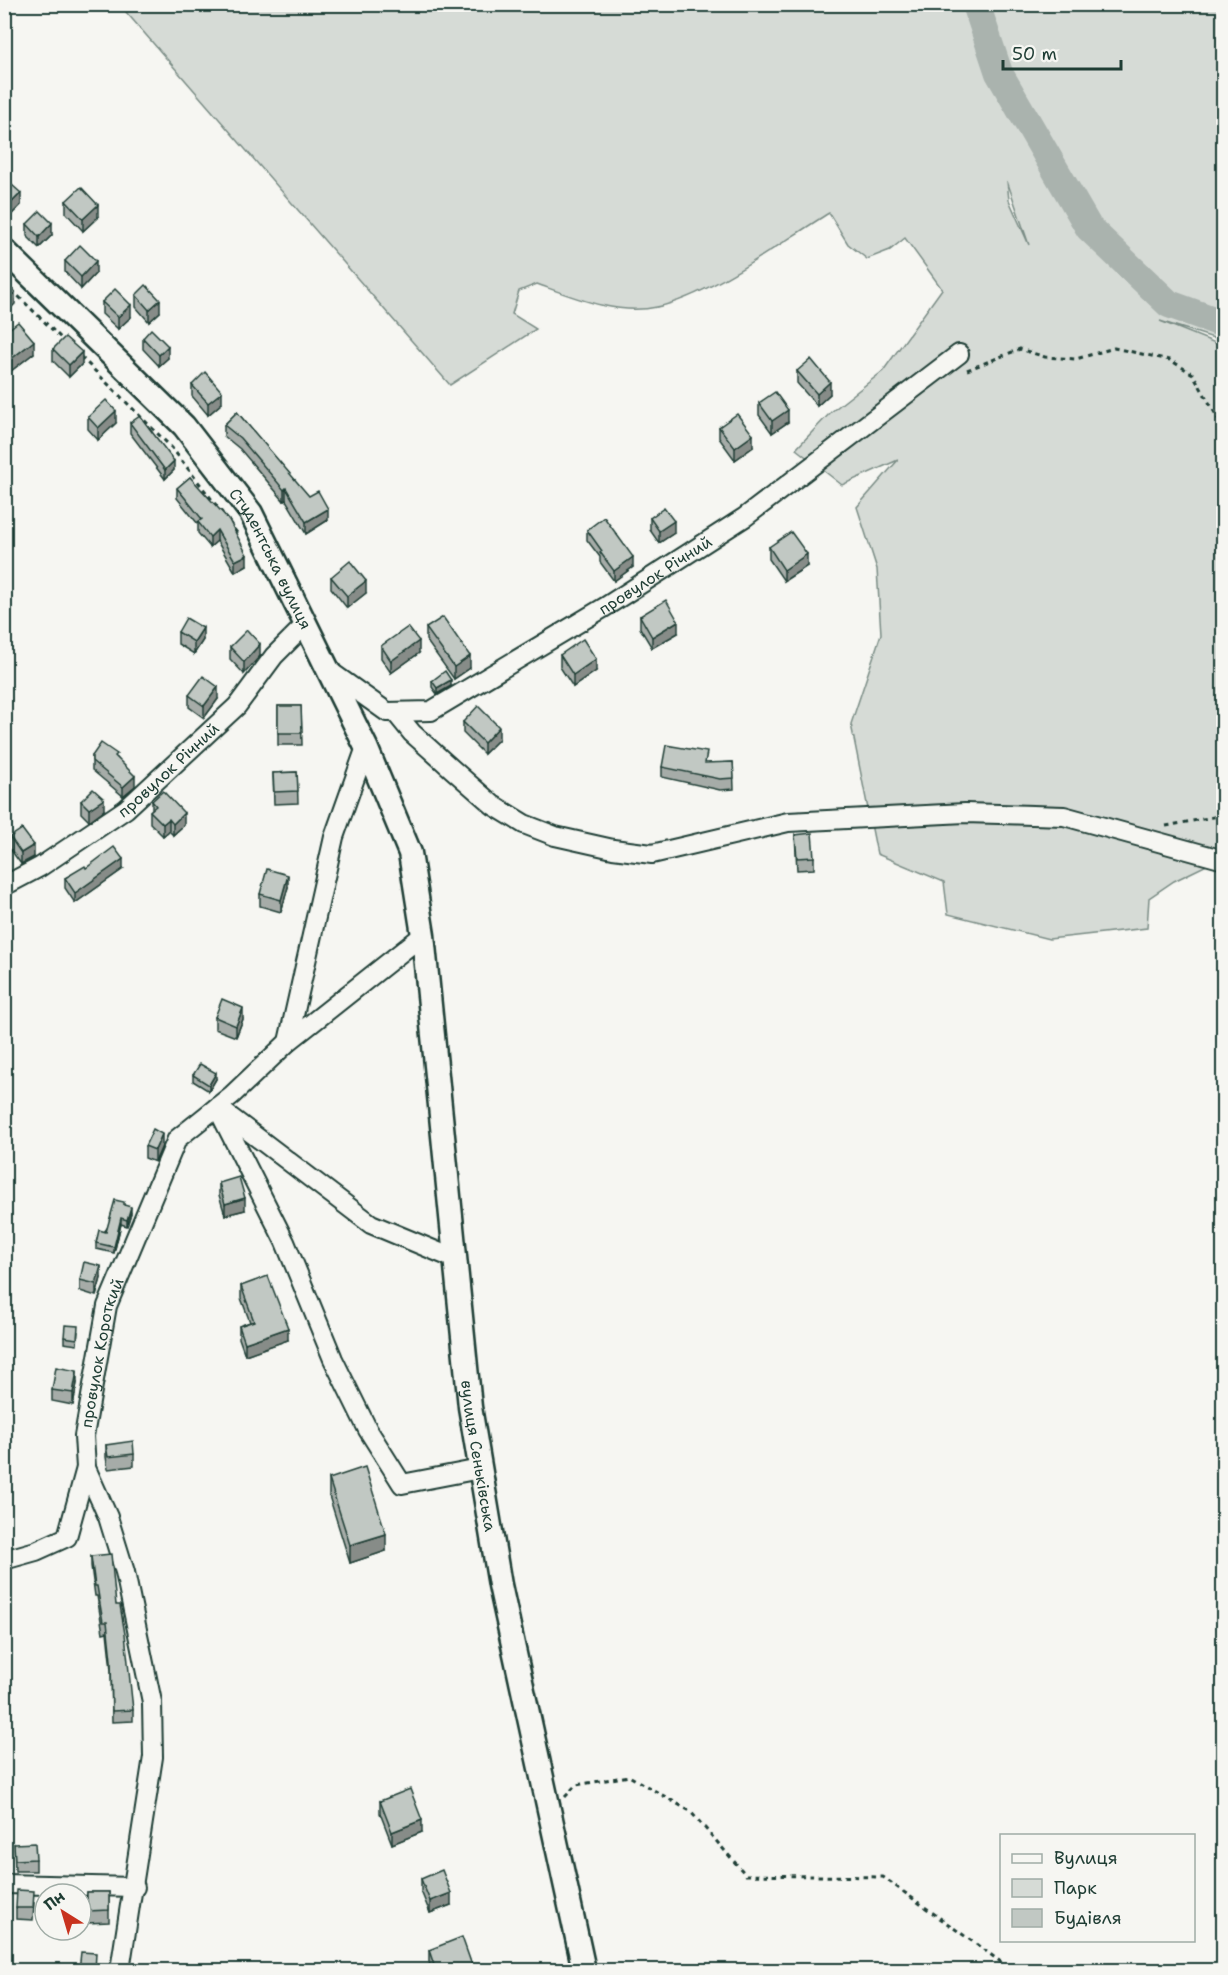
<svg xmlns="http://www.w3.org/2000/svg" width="1228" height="1975" font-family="'Shantell Sans',sans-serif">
<rect width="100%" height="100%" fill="#f6f6f2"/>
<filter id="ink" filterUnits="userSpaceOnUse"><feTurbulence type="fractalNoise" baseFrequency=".0167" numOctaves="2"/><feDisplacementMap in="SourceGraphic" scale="12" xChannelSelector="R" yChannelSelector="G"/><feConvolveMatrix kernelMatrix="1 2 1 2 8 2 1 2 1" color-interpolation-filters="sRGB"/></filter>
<g filter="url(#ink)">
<!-- green -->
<path fill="#d6dbd6" stroke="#7a8c85" stroke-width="1.5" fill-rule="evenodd" d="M133,4L1223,5V341L1160,321L1223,346V861L1219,859L1174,881L1149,898L1147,928L1049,939L948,914L944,882L877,854L851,724L881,634L877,569L857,507L898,460L842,485L796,449L831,412L883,371L942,289L905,238L890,250L867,259L848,244L829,213C780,243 711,295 657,307C617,316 573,297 537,284L519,291L512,314L536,329L450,385L126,12ZM1007,181L1029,245L1009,200Z"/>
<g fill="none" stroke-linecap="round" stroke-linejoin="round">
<!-- river -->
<polyline stroke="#aab3ae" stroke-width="28" points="976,4 999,73 1089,228 1169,304 1224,324"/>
<defs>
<g id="minor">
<path id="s1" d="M331,672L387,712L431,711L605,607L745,517L959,354"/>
<polyline points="395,712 412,733 452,769 493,805 524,824 555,836 613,849 652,854 788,822 965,813 1064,816 1224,860"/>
<path id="s2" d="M4,886L40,867L126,809L237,706L274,656L306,624"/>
<polyline points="288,1042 334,837 366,747"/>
<polyline points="217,1107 285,1242 333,1359 368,1430 402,1484 480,1469"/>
<polyline points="221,1110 371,1224 455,1259"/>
<polyline points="4,1560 36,1551 67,1537 86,1468"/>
<polyline points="4,1884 135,1887"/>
<path id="s3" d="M120,1970L153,1757L152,1702L125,1572L108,1517L86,1468L84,1436L107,1306L177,1139L232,1095L288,1042L423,935"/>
</g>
<g id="major">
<path id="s4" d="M4,250L184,426L251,513L366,747L410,853L423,935L470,1407L500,1585L584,1970"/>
</g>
</defs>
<!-- minor casing -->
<use href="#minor" stroke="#1f3d34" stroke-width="22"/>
<!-- major casing -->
<use href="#major" stroke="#1f3d34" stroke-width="27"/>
<!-- path -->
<g stroke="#1f3d34" stroke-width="3" stroke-dasharray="4.5 4.5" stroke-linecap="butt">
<polyline points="12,290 65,342"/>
<polyline points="81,357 172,448 223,514"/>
<polyline points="967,370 1020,349 1045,357 1076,359 1114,348 1170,360 1193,374 1224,429"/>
<polyline points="229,522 239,536"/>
<polyline points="1166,826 1224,815"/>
<polyline points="565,1797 576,1785 629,1776 690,1811 746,1875 883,1877 1012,1970"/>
</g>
<!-- minor -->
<use href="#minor" stroke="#f6f6f2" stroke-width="18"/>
<!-- major -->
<use href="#major" stroke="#f6f6f2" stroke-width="22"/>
</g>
<!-- wall -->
<g fill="#a6aca8" stroke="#1f3d34" stroke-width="1.5">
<polygon points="4,178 21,205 10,216 4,211"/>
<polygon points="66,201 98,217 83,231 66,213"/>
<polygon points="27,224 52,235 39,248 27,236"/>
<polygon points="65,261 96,273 81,289 65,272"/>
<polygon points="136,295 160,312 149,322 136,307"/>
<polygon points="102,302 131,317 118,329 102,314"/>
<polygon points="4,333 34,353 11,371 4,363"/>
<polygon points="143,338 168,358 159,366 143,349"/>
<polygon points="53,349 82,364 69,377 53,361"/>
<polygon points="797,371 830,394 817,406 797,383"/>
<polygon points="192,385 222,403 208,415 192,396"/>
<polygon points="759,403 788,422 772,433 759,415"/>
<polygon points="237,412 328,520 306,534 286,500 284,501 240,449 224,436 224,425"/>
<polygon points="88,417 116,423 98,440 88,429"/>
<polygon points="130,423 174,470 165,479 130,433"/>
<polygon points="719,427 753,447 735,460 719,438"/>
<polygon points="190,477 247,565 235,572 217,541 210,547 198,533 198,524 177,498 177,488"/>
<polygon points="650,518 674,533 659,543 650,530"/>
<polygon points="587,530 633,567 614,581 600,562 600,557 587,540"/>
<polygon points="769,547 807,566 784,581 769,559"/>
<polygon points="331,577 366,593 347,608 331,588"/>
<polygon points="640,616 678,633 652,648 640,628"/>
<polygon points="426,628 470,668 454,679 426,640"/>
<polygon points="178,632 203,640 194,654 178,644"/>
<polygon points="381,646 419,653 391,673 381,658"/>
<polygon points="230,647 260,656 244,674 230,659"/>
<polygon points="560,655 596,671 573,687 560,667"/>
<polygon points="432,681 451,686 437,694 432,687"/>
<polygon points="189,695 218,699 204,718 189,707"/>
<polygon points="278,706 301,706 302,745 278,745"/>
<polygon points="463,722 499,739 484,754 463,733"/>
<polygon points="92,756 117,758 135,786 123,796 92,770"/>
<polygon points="733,762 734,789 720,790 662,777 662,767"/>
<polygon points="297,772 298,803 274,804 273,773"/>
<polygon points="81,801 104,810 89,821 81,813"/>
<polygon points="152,801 184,825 173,835 169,831 163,836 150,823 150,811 152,809"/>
<polygon points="795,835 814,857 814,869 797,870"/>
<polygon points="10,837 34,857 21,864 10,849"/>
<polygon points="86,868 123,869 75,903 65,888 65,878"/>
<polygon points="288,887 281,912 260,906 260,894"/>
<polygon points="215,1017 243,1019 236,1037 215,1029"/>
<polygon points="193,1075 216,1079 209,1091 193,1081"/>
<polygon points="145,1146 162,1146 155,1162 145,1158"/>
<polygon points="219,1183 245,1210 225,1215 219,1195"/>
<polygon points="124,1205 131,1213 127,1226 121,1224 114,1253 96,1249 96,1243"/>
<polygon points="101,1278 96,1296 80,1291 80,1280"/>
<polygon points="241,1286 288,1340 245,1355 239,1338 239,1326 250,1322 241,1298"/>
<polygon points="78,1332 77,1345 64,1343 64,1337"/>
<polygon points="77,1383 73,1405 52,1401 52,1390"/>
<polygon points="106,1445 134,1454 134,1466 108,1469 106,1457"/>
<polygon points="329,1479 386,1551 350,1563 329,1496"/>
<polygon points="91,1556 116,1605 133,1710 133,1721 112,1722 111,1670 107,1632 103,1633 97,1596 95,1596 91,1566"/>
<polygon points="380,1801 422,1832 392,1844 380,1813"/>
<polygon points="14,1844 36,1859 36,1871 15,1871"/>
<polygon points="421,1879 451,1905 430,1913 421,1891"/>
<polygon points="87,1892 109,1892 109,1922 87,1923"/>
<polygon points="34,1903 33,1920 16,1919 16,1908"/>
<polygon points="429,1950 474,1971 432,1971 429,1962"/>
</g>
<!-- shaded-wall -->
<g fill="#878c88" stroke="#1f3d34" stroke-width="1.5">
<polygon points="21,193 21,205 10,216 10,204"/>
<polygon points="98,205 98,217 83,231 83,219"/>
<polygon points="52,223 52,235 39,248 39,237"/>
<polygon points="96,261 96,273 81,289 81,277"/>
<polygon points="15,292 15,304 4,315 4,303"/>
<polygon points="160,300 160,312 149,322 149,310"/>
<polygon points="131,305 131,317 118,329 118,317"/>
<polygon points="34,341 34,353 11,371 11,359"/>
<polygon points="168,346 168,358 159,366 159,355"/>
<polygon points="82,352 82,364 69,377 69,365"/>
<polygon points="830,382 830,394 817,406 817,394"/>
<polygon points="222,392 222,403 208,415 208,403"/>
<polygon points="788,410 788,422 772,433 772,421"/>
<polygon points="116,411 116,423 98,440 98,428"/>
<polygon points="753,435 753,447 735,460 735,448"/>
<polygon points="174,461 174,470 165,479 165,470"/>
<polygon points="286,488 286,500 284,501 284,490"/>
<polygon points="328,509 328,520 306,534 306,522"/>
<polygon points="674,521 674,533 659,543 659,531"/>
<polygon points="217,530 217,541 210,547 210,537"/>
<polygon points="807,554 807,566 784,581 784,570"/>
<polygon points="247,555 247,565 235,572 235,561"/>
<polygon points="633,557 633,567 614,581 614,571"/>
<polygon points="366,581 366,593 347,608 347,596"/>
<polygon points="678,621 678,633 652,648 652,637"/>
<polygon points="203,628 203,640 194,654 194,642"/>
<polygon points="419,641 419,653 391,673 391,661"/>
<polygon points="260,644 260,656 244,674 244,662"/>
<polygon points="470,656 470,668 454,679 454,667"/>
<polygon points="596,659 596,671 573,687 573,675"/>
<polygon points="451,680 451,686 437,694 437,688"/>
<polygon points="218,687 218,699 204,718 204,706"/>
<polygon points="499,727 499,739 484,754 484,743"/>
<polygon points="135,776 135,786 123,796 123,787"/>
<polygon points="104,799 104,810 89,821 89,809"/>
<polygon points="184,813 184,825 173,835 173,824"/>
<polygon points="169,819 169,831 163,836 163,824"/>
<polygon points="34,845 34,857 21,864 21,853"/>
<polygon points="123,859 123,869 75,903 75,893"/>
<polygon points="288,875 288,887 281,912 281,900"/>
<polygon points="243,1008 243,1019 236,1037 236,1026"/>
<polygon points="216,1073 216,1079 209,1091 209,1085"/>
<polygon points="162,1134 162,1146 155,1162 155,1150"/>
<polygon points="245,1198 245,1210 225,1215 225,1204"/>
<polygon points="131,1207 131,1213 127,1226 127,1220"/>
<polygon points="121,1218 121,1224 114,1253 114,1247"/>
<polygon points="101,1266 101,1278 96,1296 96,1284"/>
<polygon points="288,1328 288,1340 245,1355 245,1343"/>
<polygon points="77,1371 77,1383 73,1405 73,1393"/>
<polygon points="386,1534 386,1551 350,1563 350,1545"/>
<polygon points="11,1584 11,1596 4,1598 4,1586"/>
<polygon points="422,1820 422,1832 392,1844 392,1832"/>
<polygon points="451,1893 451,1905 430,1913 430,1901"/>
</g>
<!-- building -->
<g fill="#c1c8c3" stroke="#1f3d34" stroke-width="1.5">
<polygon points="4,178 21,193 10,204 4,199"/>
<polygon points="81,187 98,205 83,219 66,201"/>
<polygon points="40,211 52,223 39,237 27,224"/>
<polygon points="80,245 96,261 81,277 65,261"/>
<polygon points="4,282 15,292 4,303"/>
<polygon points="146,285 160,300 149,310 136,295"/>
<polygon points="115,289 131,305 118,317 102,302"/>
<polygon points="18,322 34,341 11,359 4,351 4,333"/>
<polygon points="151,329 168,346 159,355 143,338"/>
<polygon points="65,337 82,352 69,365 53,349"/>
<polygon points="811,359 830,382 817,394 797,371"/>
<polygon points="205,372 222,392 208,403 192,385"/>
<polygon points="775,392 788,410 772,421 759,403"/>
<polygon points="106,400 116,411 98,428 88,417"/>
<polygon points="237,412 309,496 318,491 328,509 306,522 286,488 284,490 240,438 224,425"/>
<polygon points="737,414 753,435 735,448 719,427"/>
<polygon points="140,416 174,461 165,470 130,423"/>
<polygon points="190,477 229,520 247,555 235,561 217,530 210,537 198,522 202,519 177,488"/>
<polygon points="664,508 674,521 659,531 650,518"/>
<polygon points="604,517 633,557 614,571 600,552 602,551 587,530"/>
<polygon points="791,532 807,554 784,570 769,547"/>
<polygon points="350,561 366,581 347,596 331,577"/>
<polygon points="666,600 678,621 652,637 640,616"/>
<polygon points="443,617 470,656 454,667 426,628"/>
<polygon points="186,618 203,628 194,642 178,632"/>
<polygon points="408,627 419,641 391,661 381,646"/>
<polygon points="247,630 260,644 244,662 230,647"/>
<polygon points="583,639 596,659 573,675 560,655"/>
<polygon points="445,671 451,680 437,688 432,681"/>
<polygon points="203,676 218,687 204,706 189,695"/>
<polygon points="278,706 301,706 302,733 278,733"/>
<polygon points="478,706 499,727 484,743 463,722"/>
<polygon points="101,743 117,754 115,756 135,776 123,787 92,761 92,756"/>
<polygon points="666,745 707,752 705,763 733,762 734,778 720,779 662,767"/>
<polygon points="297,772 298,791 274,792 273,773"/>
<polygon points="93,789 104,799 89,809 81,801"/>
<polygon points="163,791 184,813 173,824 169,819 163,824 150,811 156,806 152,801"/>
<polygon points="22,829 34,845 21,853 10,837"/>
<polygon points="812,833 814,857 797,858 795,835"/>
<polygon points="114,847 123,859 75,893 65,878 85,866 86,868"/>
<polygon points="267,869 288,875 281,900 260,894"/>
<polygon points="222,999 243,1008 236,1026 215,1017"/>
<polygon points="200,1064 216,1073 209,1085 193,1075"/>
<polygon points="153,1129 162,1134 155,1150 145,1146"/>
<polygon points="239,1177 245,1198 225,1204 219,1183"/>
<polygon points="115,1200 124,1202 124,1205 131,1207 127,1220 121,1218 114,1247 96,1243 99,1230 106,1232"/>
<polygon points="84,1262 101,1266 96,1284 80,1280"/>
<polygon points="268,1276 288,1328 245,1343 239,1326 254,1321 241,1286"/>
<polygon points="65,1325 78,1326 77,1339 64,1337"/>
<polygon points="56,1367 77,1371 73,1393 52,1390"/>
<polygon points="133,1441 134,1454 108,1457 106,1445"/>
<polygon points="365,1467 386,1534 350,1545 329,1479"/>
<polygon points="111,1554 116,1605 120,1605 125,1634 133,1710 112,1711 111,1660 107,1622 103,1622 97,1586 95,1586 91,1556"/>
<polygon points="6,1564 11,1584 4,1586 4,1565"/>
<polygon points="410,1789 422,1820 392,1832 380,1801"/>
<polygon points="35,1843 36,1859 15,1860 14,1844"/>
<polygon points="442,1870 451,1893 430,1901 421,1879"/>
<polygon points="17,1890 34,1891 33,1908 16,1908"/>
<polygon points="87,1892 109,1892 109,1910 87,1911"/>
<polygon points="462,1937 474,1971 436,1971 429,1950"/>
<polygon points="81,1952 96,1953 95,1971 79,1971"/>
</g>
</g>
<g text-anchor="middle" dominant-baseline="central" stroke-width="6" stroke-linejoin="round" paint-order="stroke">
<!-- street labels -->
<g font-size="16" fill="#1f3d34" stroke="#f6f6f2">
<text stroke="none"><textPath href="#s4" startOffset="411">Студентська вулиця</textPath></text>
<text stroke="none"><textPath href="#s1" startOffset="375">провулок Рiчний</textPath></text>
<text stroke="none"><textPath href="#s2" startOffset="202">провулок Річний</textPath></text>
<text stroke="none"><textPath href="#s3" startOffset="632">провулок Короткий</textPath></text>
<text stroke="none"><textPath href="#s4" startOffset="1344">вулиця Сенькiвська</textPath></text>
</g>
</g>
<!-- margin -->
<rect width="1228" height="1975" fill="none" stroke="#f6f6f2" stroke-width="24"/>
<rect x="12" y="12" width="1204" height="1951" fill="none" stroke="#1f3d34" stroke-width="2" filter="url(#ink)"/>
<!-- legend -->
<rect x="1000" y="1834" width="195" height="108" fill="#f6f6f2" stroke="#a0aca6" stroke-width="1.5"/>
<rect x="1012" y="1854" width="30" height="9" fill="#f6f6f2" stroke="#a0aca6" stroke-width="1.5"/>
<text x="1054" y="1864" font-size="18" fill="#1f3d34">Вулиця</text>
<rect x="1012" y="1879" width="30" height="18" fill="#d6dbd6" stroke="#a0aca6" stroke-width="1.5"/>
<text x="1054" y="1894" font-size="18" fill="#1f3d34">Парк</text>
<rect x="1012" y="1909" width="30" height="18" fill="#c1c8c3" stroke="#a0aca6" stroke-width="1.5"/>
<text x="1054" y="1924" font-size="18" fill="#1f3d34">Будівля</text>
<!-- north arrow -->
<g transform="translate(63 1912) rotate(323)"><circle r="28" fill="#f6f6f2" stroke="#a0aca6" stroke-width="1.5"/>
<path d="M0-4.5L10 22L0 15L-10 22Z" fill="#c8321e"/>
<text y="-9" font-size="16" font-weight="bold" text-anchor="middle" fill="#1f3d34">Пн</text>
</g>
<!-- scale -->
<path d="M1003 60v9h118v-9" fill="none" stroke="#1f3d34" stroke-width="3"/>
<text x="1012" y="60" font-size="18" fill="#1f3d34" stroke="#f6f6f2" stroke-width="4.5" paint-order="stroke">50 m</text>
</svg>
